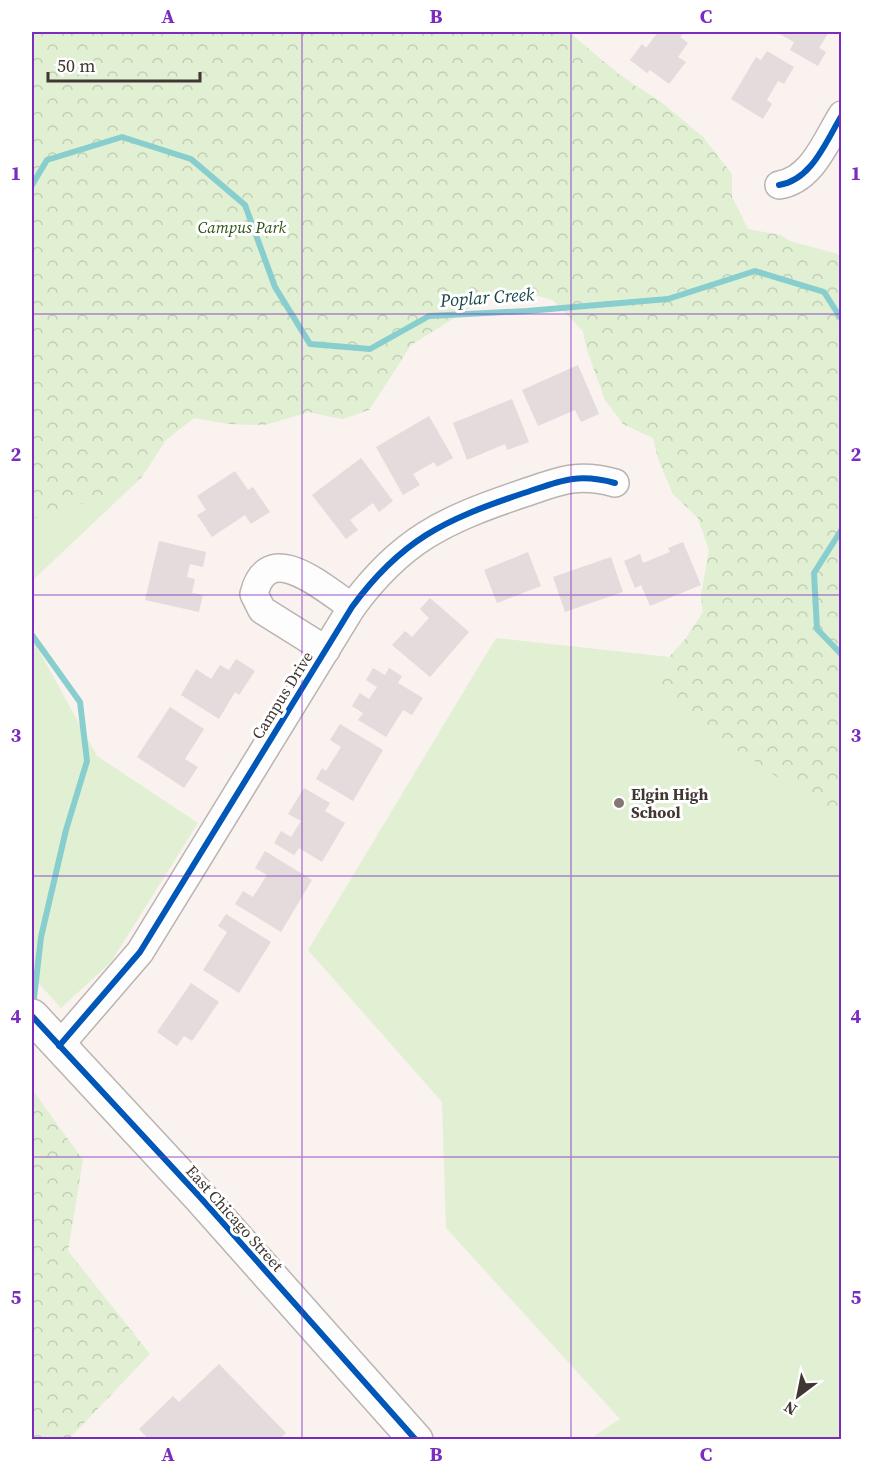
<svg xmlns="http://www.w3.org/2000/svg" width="873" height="1471" font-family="'Source Serif 4',serif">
<defs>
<pattern id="forest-crowns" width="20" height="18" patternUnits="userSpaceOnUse" patternTransform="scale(1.5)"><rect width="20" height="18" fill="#e1f0d3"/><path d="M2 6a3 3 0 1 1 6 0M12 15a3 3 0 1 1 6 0" fill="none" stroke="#c2ceb6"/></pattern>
</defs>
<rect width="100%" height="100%" fill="#faf2ef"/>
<!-- green -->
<g fill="#e1f0d3">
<polygon points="36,32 564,32 703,137 748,229 837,254 841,257 841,1439 590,1439 620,1419 446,1228 442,1102 308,950 496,638 669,657 662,674 703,612 701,596 709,550 698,518 673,494 658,458 653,438 623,424 605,400 587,350 583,331 553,300 519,290 481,301 411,345 369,410 342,419 309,412 264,425 228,424 194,418 166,440 141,478 32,581 32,35"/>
<polygon points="32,638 97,756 198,823 111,962 61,1008 32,976"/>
</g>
<!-- forest -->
<g fill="url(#forest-crowns)">
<polygon points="42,32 569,32 623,78 660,101 703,137 732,174 732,214 748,229 781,235 806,252 837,254 842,259 841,812 822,809 747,756 681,717 661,691 662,674 669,657 688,636 703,612 701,596 709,550 698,518 673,494 658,458 653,438 623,424 605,400 587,350 583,331 553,300 520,290 481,301 411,345 369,410 342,419 309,412 264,425 228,424 194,417 166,440 141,478 90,502 67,507 32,519 32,40"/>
<polygon points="32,1089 83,1160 68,1251 150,1354 69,1439 32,1439"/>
</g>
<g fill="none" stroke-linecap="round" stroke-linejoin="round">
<!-- stream -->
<g stroke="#89cece" stroke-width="6">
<polyline points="32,185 47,160 122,137 191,159 245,205 275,287 310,344 370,349 429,316 527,311 668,299 755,271 824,292 842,320"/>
<polyline points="842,529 814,573 817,629 842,655"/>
<polyline points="32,635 80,702 87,761 66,830 41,937 33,1007"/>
</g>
</g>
<!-- building -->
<g fill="#e3dbdc">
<polygon points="658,32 685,32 680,37 688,43 678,57 686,62 669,84 650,70 647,73 630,60 642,44 646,48"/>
<polygon points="776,32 829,32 819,48 826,52 818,66 790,50 794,42"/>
<polygon points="767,51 794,67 784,84 778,81 767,100 772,104 763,119 731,99 756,57 761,60"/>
<polygon points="578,365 599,414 581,422 575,410 538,426 522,390"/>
<polygon points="512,399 529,442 507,450 505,444 467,460 453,423"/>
<polygon points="429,416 453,458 437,467 434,462 413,474 420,485 403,495 376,447"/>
<polygon points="361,458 393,501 379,512 373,503 350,520 358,530 346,539 312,495"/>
<polygon points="235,471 248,490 253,487 270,512 251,524 245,515 212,537 197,515 206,510 197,496"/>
<polygon points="159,541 206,552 203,567 190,564 187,577 195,579 192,593 203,595 199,612 145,600"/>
<polygon points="683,542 701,585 650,606 641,585 635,588 624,561 640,554 643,563 670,552 668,548"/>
<polygon points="528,552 541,586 497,603 484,570"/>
<polygon points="611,557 623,592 565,612 553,577"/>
<polygon points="430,598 469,632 430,677 392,645 405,631 412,637 429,618 420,609"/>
<polygon points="236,659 255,671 239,695 235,692 219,719 181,695 196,669 211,679 220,665 229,670"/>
<polygon points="373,668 385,675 389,668 402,676 398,683 423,698 412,715 403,710 386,737 358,720 363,713 352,706 360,693 369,699 377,687 366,680"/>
<polygon points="170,707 204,729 185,759 198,767 184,788 137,757"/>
<polygon points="340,724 383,750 353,801 316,779 322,768 326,771 341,747 330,740"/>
<polygon points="304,788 330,803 325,811 345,823 322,862 299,848 294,855 274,843 281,831 291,837 301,821 288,814"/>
<polygon points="265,851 312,880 281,932 235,904 243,891 253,897 267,875 255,868"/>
<polygon points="226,914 271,942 239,993 203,970 227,932 218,926"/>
<polygon points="191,983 219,1002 192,1041 184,1036 177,1046 157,1032"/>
<polygon points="219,1364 286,1433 279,1440 149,1440 139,1429 173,1396 179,1402"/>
</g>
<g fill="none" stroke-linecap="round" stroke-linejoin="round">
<defs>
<g id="minor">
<path d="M779,185C812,180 826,141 842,115"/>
<path d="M326,650L262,610L254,594C268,537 324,589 352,607"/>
<path d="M59,1046L140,952L352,607C401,540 444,520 521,494C558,482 575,472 615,483"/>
</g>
<polyline id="major" points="32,1016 199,1196 416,1440"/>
</defs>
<!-- minor casing -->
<use href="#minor" stroke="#bbb3b0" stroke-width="30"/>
<!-- major casing -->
<use href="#major" stroke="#bbb3b0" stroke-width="36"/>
<!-- minor -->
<use href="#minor" stroke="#fefdfd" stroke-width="27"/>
<!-- major -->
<use href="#major" stroke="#fefdfd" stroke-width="33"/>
<defs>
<g id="cycleway">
<path d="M779,185C812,180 826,141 842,115"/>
<polyline points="32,1016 199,1196 416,1440"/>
<path d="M59,1046L140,952L352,607C401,540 444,520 521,494C558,482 575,472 615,483"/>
</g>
</defs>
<!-- cycleway casing -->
<use href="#cycleway" stroke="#fff" stroke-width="10"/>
<!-- cycleway -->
<use href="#cycleway" stroke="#0057b8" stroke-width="6"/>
</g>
<!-- grid -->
<path fill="none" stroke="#7b2cbf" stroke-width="1.5" stroke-opacity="0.55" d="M302,32V1440M571,32V1440M32,314H842M32,595H842M32,876H842M32,1157H842"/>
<!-- markers -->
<circle fill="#817874" stroke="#fff" stroke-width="2" cx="619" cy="803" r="6"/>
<g text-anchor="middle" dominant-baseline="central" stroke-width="6" stroke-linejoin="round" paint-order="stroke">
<!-- park labels -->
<g font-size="16" font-style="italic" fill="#2d5215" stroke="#fff">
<text x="242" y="227">Campus Park</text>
</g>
<!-- street labels -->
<g font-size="16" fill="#403732" stroke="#fff">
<text transform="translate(282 695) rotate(-58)">Campus Drive</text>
<text transform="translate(235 1218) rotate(48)">East Chicago Street</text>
</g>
<!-- poi labels -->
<g font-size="16" font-weight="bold" fill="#403732" stroke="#fff" text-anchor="start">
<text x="631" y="794">Elgin High<tspan x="631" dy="18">School</tspan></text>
</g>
<!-- water labels -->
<g font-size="18" font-style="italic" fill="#164445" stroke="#fff">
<text transform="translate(487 297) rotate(-4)">Poplar Creek</text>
</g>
</g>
<!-- border -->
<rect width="873" height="1471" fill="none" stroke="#ffffff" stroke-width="66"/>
<!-- north arrow -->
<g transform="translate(798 1396) rotate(212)" stroke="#ffffff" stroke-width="4.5" paint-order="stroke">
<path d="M0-4.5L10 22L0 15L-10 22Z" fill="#403732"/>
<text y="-9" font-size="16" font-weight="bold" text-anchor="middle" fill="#403732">N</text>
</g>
<!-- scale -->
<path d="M48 72v9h152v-9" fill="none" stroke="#403732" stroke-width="3"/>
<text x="57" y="72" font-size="18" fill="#403732" stroke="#ffffff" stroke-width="4.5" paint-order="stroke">50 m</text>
<rect x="33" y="33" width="807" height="1405" fill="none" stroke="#7b2cbf" stroke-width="2"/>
<g font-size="20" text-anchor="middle" font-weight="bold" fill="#7b2cbf">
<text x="168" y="23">A</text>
<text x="436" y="23">B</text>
<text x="706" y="23">C</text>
<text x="16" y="180">1</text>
<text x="856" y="180">1</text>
<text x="16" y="461">2</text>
<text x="856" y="461">2</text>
<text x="16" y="742">3</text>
<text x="856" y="742">3</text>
<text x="16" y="1023">4</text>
<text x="856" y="1023">4</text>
<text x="16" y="1304">5</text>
<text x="856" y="1304">5</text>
<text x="168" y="1461">A</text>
<text x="436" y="1461">B</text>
<text x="706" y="1461">C</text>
</g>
</svg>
